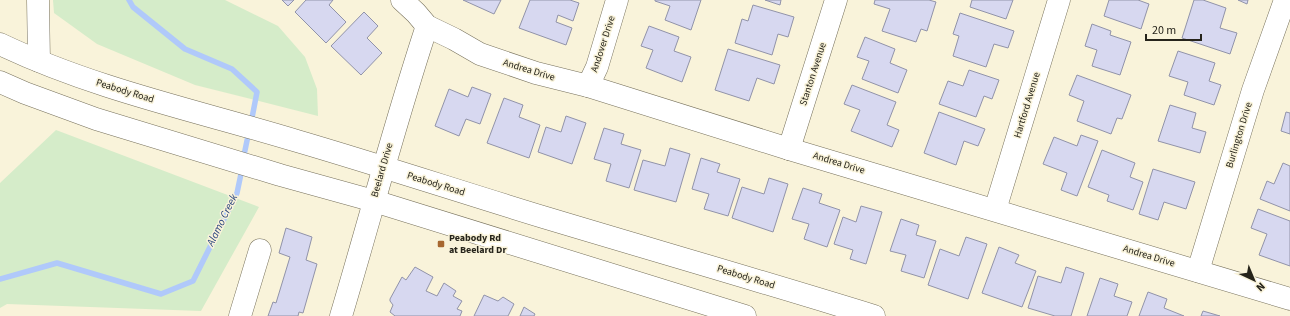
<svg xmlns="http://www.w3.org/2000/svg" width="1290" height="316" font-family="'Source Sans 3',sans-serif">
<rect width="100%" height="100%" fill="#f9f3da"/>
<!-- green -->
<g fill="#d5ecc9">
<polygon points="53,0 225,0 278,26 305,57 317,89 318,116 195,85 97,44 54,13"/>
<polygon points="56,130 259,207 201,311 7,304 0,308 0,183"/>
</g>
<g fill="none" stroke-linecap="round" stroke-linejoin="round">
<!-- stream -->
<g stroke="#b0c9fa" stroke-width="5.5">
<polyline points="129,0 133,7 185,49 232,69 257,92 251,123"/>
<polyline points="243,160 249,131"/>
<polyline points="0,279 57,263 161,294 193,281 237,193 242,169"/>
</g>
</g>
<!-- building -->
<g fill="#d7d8f0" stroke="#9193a9">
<polygon points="282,0 294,0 288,6"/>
<polygon points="306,0 333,0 329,5 346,22 326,43 295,12"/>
<polygon points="463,0 501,0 494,14"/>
<polygon points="530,0 570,0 579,3 573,21 558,15 556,22 572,28 566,45 519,28"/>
<polygon points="655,0 701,0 691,30 665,20 670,6 655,1"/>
<polygon points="765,0 781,0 780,5"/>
<polygon points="875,0 929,0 936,2 927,31 921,29 916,42 882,31 890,9 874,4"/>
<polygon points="972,0 1013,0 1006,19 970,7"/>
<polygon points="1109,0 1138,0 1149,4 1141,29 1104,16"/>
<polygon points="1194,0 1203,0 1226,8 1220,28 1237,33 1230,54 1182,38"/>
<polygon points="1238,0 1248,0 1247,4"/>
<polygon points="753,5 794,17 788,37 778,34 772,55 735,43 742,19 748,21"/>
<polygon points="364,12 378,26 367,38 382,53 361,75 331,46"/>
<polygon points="960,13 1014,31 1008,48 994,44 986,67 953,56 959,36 953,34"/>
<polygon points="1092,24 1111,31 1110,35 1131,42 1120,75 1092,66 1097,50 1085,46"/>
<polygon points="649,26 679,37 674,51 691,57 682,82 646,68 653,50 641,46"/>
<polygon points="865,37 895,49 890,63 907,70 898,93 862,79 869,61 857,57"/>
<polygon points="728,49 780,65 774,84 757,78 749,101 715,90"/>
<polygon points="1178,51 1215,63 1209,81 1221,85 1214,105 1184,95 1188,82 1169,76"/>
<polygon points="969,70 999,80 992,99 984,96 976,117 939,104 948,81 963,86"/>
<polygon points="1077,75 1131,95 1122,119 1117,118 1111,134 1077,121 1084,101 1069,95"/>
<polygon points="852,85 896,102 887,125 899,130 892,147 851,131 860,110 844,104"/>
<polygon points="472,87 491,94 480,124 466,119 459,136 435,126 449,89 468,97"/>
<polygon points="504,98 523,105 519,117 540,125 529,158 487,143"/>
<polygon points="1170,105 1196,113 1192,128 1206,132 1200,153 1158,141"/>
<polygon points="939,112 985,129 978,146 964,141 956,165 924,153"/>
<polygon points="1286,112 1290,113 1290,134 1281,131"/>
<polygon points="566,116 586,123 572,164 538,152 546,127 561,132"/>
<polygon points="604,128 624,134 621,144 641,150 629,188 606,181 611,164 594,159"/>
<polygon points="1081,135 1098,141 1077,196 1061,190 1067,173 1043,164 1054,137 1077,146"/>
<polygon points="670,148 690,154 676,202 634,190 643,160 665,166"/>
<polygon points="1102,150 1135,163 1130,177 1143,182 1133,210 1107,201 1109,195 1088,187"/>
<polygon points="701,158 720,164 717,172 740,179 728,216 704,209 709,194 692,189"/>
<polygon points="1283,163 1290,166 1290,211 1260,199 1267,181 1274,184"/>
<polygon points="1153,169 1195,182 1186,209 1164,202 1158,220 1139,214"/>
<polygon points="769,178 788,184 773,232 732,218 742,187 764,194"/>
<polygon points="803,188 822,194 819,203 840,210 827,247 804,239 809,224 792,219"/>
<polygon points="861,206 882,212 866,264 850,259 853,250 834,244 843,217 856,222"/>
<polygon points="1258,209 1290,221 1290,266 1259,255 1267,234 1251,228"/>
<polygon points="901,219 919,225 916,235 936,241 924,278 901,271 906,255 890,251"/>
<polygon points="286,228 312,237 306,260 317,264 303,313 299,312 298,316 268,316 273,302 276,303 290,257 279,253"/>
<polygon points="966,237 987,244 968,299 928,285 940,249 959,256"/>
<polygon points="999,247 1019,255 1015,263 1036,271 1022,307 982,293"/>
<polygon points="415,267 433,277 426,291 437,296 444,283 456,291 453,296 462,301 457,309 462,311 460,316 395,316 390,312 393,305 390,301 390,299 402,277 406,280"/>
<polygon points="1066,267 1084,273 1071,316 1055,316 1028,308 1038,276 1061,283"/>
<polygon points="1100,278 1118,284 1114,296 1132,302 1127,316 1087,316"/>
<polygon points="1148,292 1167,299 1164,308 1184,316 1139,316"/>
<polygon points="484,295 498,301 503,297 514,304 508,316 474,316"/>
<polygon points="524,307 535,314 534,316 520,316"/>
<polygon points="1203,311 1220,316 1201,316"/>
</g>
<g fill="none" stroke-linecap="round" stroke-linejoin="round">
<defs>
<g id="minor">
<polyline points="38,0 39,61"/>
<polyline points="402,0 416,13 427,26 454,39 480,54 536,73 588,86 789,149 1290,299"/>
<polyline points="588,86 597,67 617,0"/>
<polyline points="789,149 836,0"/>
<polyline points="995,210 1059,0"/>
<polyline points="1198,271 1253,90 1285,0"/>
<polyline points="240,316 260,250"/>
<path d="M341,316C370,219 395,122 427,26"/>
</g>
<g id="major">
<path d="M0,44C94,89 198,111 297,141C379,165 461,192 543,217C653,250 764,282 874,316"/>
<polyline points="0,82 25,93 96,119 280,175 374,201 745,316"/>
</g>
</defs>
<!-- minor casing -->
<use href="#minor" stroke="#77715c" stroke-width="23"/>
<!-- major casing -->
<use href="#major" stroke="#77715c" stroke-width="23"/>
<!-- minor -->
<use href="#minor" stroke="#fff" stroke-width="22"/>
<!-- major -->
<use href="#major" stroke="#fff" stroke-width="22"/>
</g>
<!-- markers -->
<rect fill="#a76730" stroke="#f9f3da" stroke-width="1.5" x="437" y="240" width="8" height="8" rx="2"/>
<g text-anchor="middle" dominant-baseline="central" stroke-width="3" stroke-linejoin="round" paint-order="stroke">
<!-- street labels -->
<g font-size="10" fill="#26241b" stroke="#f9f3da">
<text transform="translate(603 44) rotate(-72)">Andover Drive</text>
<text transform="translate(529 70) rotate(17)">Andrea Drive</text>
<text transform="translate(813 74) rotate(-72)">Stanton Avenue</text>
<text transform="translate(125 91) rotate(17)">Peabody Road</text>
<text transform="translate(1027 105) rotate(-73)">Hartford Avenue</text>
<text transform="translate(1239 135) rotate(-73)">Burlington Drive</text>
<text transform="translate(839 163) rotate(17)">Andrea Drive</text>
<text transform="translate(382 170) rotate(-74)">Beelard Drive</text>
<text transform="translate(436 184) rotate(17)">Peabody Road</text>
<text transform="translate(1149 256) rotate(17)">Andrea Drive</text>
<text transform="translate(746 277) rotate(17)">Peabody Road</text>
</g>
<!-- poi labels -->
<g font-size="10" font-weight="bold" fill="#26241b" stroke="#f9f3da" text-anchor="start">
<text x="449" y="238">Peabody Rd<tspan x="449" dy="12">at Beelard Dr</tspan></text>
</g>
<!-- water labels -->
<g font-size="11" font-style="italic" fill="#29457f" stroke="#f9f3da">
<text transform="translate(222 220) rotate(-64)">Alamo Creek</text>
</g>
</g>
<!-- north arrow -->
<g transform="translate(1254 280) rotate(136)" stroke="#f9f3da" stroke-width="3" paint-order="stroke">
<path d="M0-3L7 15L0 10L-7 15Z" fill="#26241b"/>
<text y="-6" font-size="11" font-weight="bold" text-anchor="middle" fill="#26241b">N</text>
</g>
<!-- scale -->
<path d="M1146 34v6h55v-6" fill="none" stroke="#26241b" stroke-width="2"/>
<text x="1152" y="34" font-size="12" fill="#26241b" stroke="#f9f3da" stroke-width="3" paint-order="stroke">20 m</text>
</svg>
